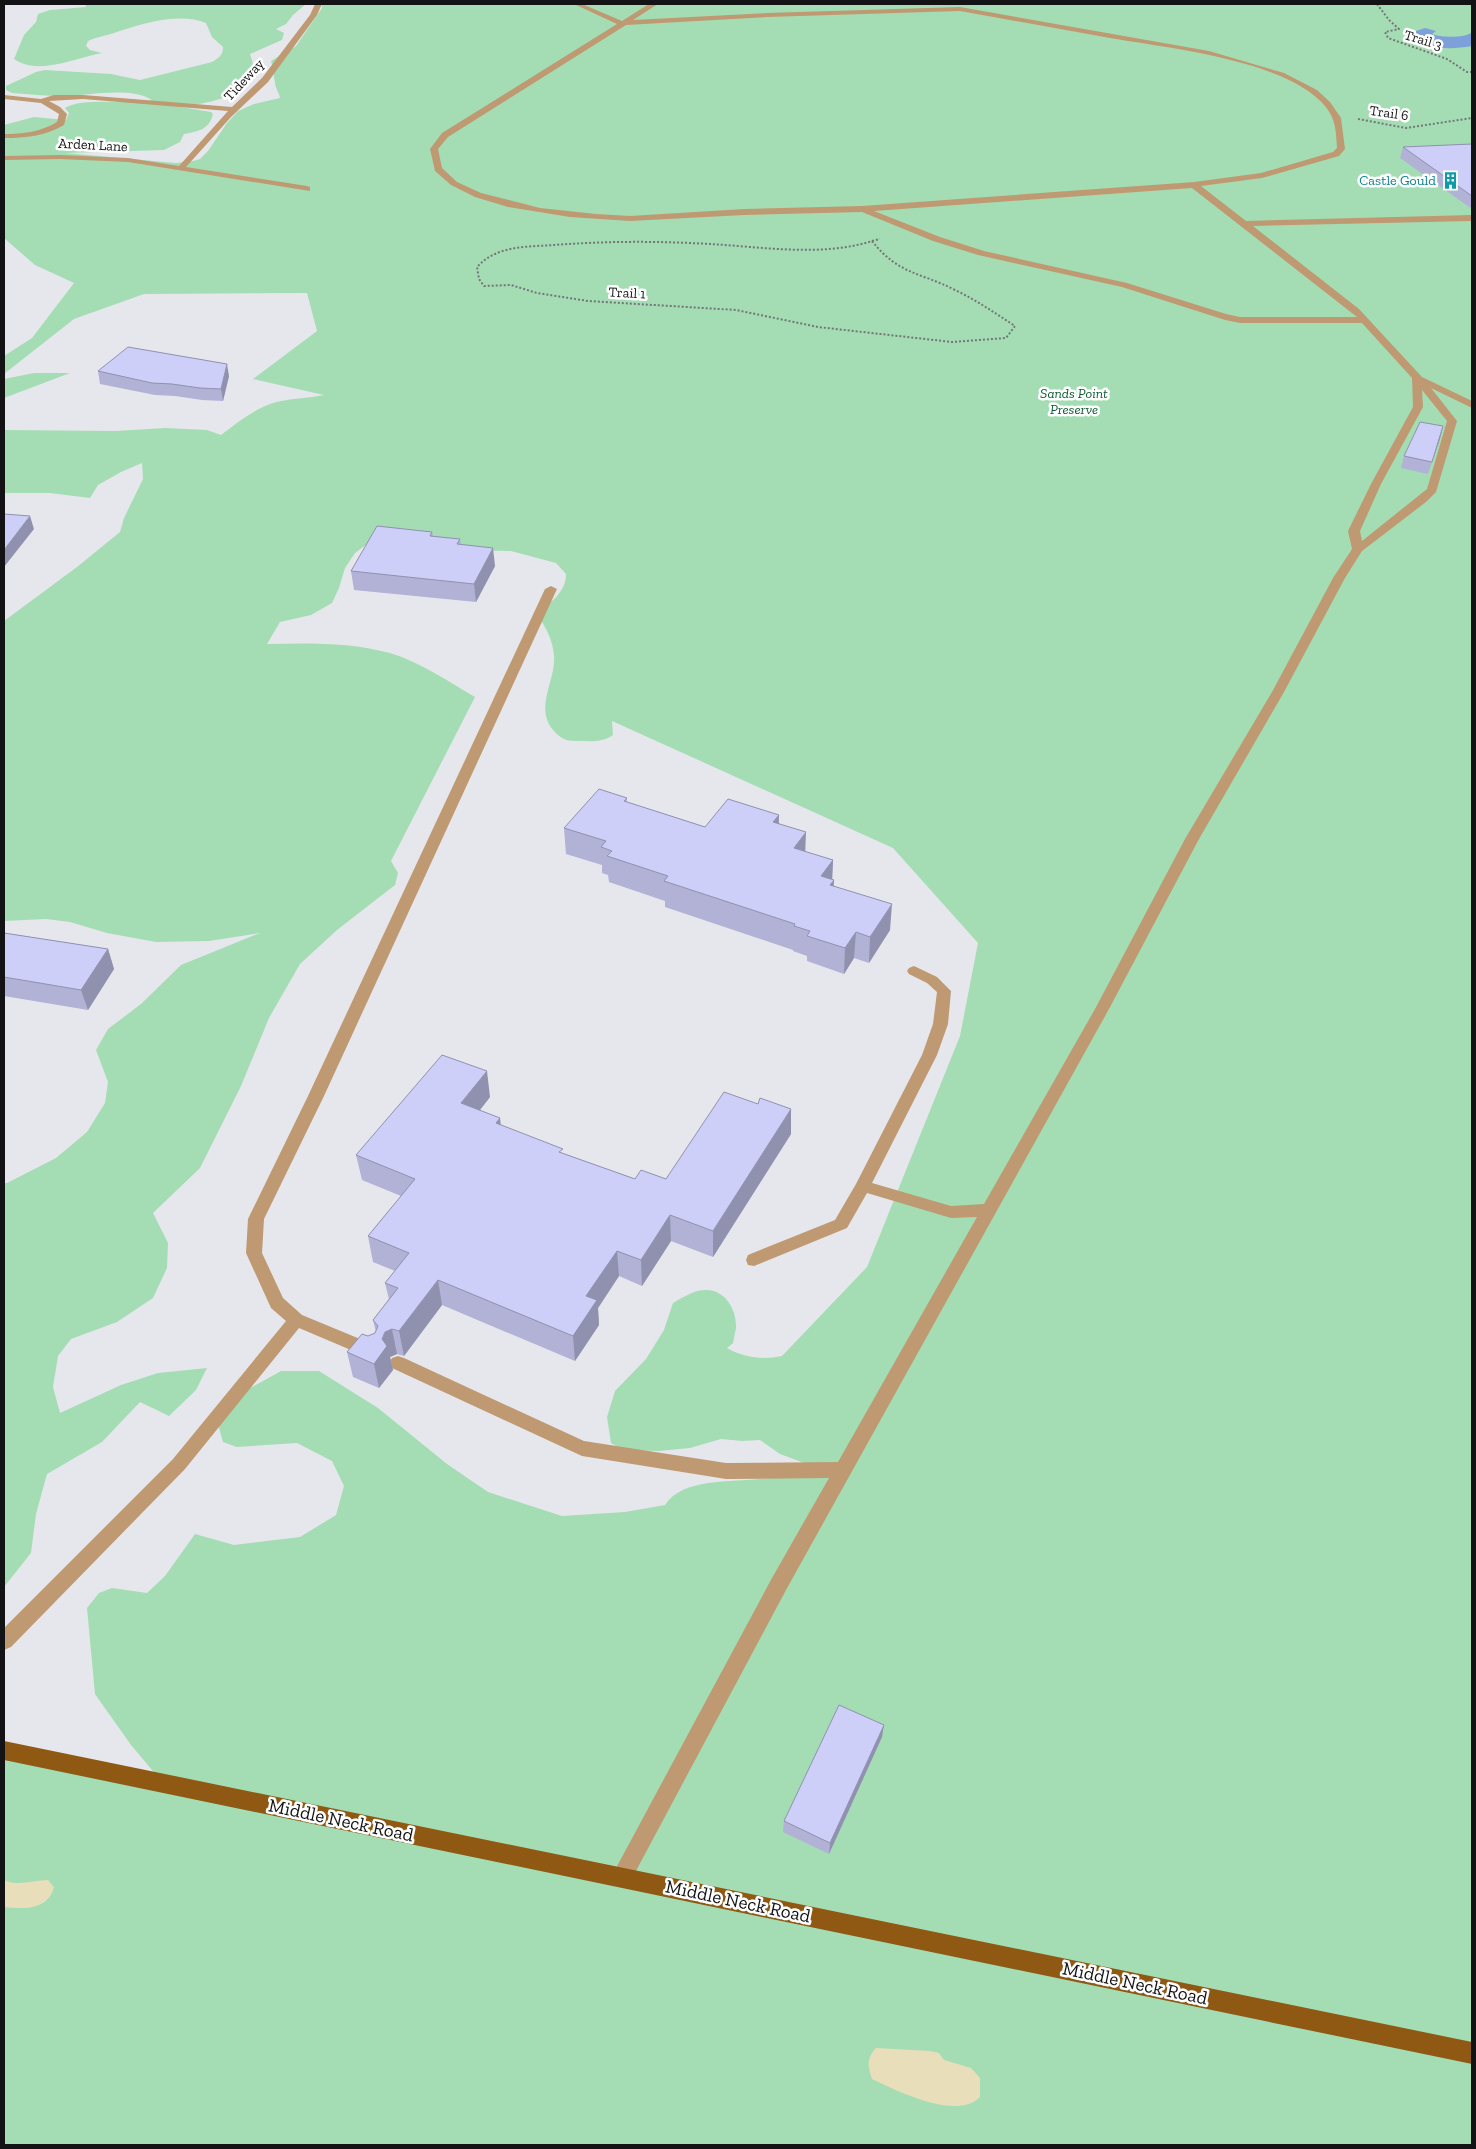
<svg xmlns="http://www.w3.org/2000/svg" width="1476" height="2149" font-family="'Zilla Slab',serif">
<rect width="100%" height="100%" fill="#e6e7ec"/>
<!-- green -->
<g fill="#a4ddb4">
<path d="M85,4H306L293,15L286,24L276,29L284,33L282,40L250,54C251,58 253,62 253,66C258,96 201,104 181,107L211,112L213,114C209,130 199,131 184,134L180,142L164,150L66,153L176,163L193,161L200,159L208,151L227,123L238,111L254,104L280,98C279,92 275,88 275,82C273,75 274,69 271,61L296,46L322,8V4H1472V2145H4V1750L163,1783L131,1745L95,1694L87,1608L99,1593L112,1588L147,1593L165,1576L195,1534L234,1545L300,1537L336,1515L344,1486L332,1461L297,1443L237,1447L223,1442L219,1428V1415L232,1398L281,1371H319L378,1408L447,1464L488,1492L562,1516L625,1512L665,1505C687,1472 749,1486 784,1475C791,1473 798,1467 804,1463L780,1454L760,1440L742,1441L721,1439L690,1448L659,1451L623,1450L611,1443L607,1417L615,1391L646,1359L664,1330L673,1303C682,1298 694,1290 705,1290C725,1289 737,1310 736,1328C735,1333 734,1338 733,1343L727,1348C745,1358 763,1360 782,1356L867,1267L960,1036L978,943L893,848L612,721L613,735C602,743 590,741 576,741C565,741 560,738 553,730C534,707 556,681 554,656C553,640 546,628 537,614C550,602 566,593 566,574L556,563L511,551L446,550L367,544L355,553L345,568L339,588L332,603L311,615L280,622L267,644C308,643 349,642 390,653C420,662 448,681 475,697L391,861L398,873L395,885L337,930L300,964L269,1018L241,1086L200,1168L153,1213L168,1243L167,1268L153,1298L117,1322L71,1339L58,1356L53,1387L60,1413L121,1385L158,1373L207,1368L196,1390L169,1416L140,1402L102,1442L47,1474L36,1514L31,1553L4,1587V1183H7L56,1158L87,1132L105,1103L108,1082L96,1050L108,1029L141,1004L181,965L260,933L209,941L156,942L107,933L70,922L46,919L4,921V621L77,567L120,532L124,518L143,479L142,463L121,472L98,485L90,498L50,493H4V430L116,431L165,428L207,430L221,435C236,424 251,411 270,404C287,398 306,399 324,395L253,379L317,331L307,293L144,294L74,319L4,374V356L32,338L74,283L35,265L4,238V125L34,117L66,120L69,113L65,108C81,97 129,105 152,100C129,86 89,96 63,96C46,96 29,94 12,93L6,90V86L36,72L45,70L111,74L140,80L212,62C219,58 223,55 223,47L212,37L206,23C179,12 141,24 114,33C105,36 96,37 88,41L86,46L90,50L102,53C75,58 38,76 14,59L24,35L36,22L38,14L50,10L86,7Z"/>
<polygon points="34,373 70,373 4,398 4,379"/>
</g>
<!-- sand -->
<g fill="#e8deb9">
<path d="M4,1880C19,1887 33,1880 48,1880L54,1887C48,1911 23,1909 4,1907Z"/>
<path d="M876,2048L930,2051L939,2053L944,2060L971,2068L980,2078V2097C956,2121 898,2091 872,2079C868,2066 866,2059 876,2048Z"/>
</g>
<!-- water -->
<path fill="#7da0db" d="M1425,28L1436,31L1432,34C1442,38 1466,38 1472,32V46C1449,50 1429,49 1408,38L1407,34Z"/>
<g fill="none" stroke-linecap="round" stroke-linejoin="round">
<!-- path -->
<g stroke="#757579" stroke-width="2" stroke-dasharray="2 2" stroke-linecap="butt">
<polyline points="1377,4 1389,20 1399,29 1385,32 1388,38 1447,59 1467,72 1472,72"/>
<polyline points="1358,119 1406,128 1472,118"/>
<path d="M872,241C899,275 920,272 955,290C976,300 995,313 1015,326L1006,338L952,342L818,327L736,310L588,301L537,293L511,285L484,286L479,279L477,267C497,245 527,247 554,245C606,241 658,241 710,244C762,247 823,257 872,241Z"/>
<polyline points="872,241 880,239"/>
</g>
<!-- minor -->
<g fill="#bf9972" fill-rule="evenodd">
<path d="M315,4H322L317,15L268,82L231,117L186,167L307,186L310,187V191L128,162L60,159L4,160V156L60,155L128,158L179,166L228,111L83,99L49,101L60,107L67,114L64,125C45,136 26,138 4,138V134C24,134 40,132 57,122L59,114L41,103L4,99V95L41,99L54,95H83L232,107L262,78L310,15Z"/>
<path d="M574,4H582L622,21L649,4H658L633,20L767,13L960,7L1209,51L1284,73L1317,90L1330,102L1341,118L1345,149L1339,156L1262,178L1201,186L1246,221L1472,215V221L1253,226L1359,309L1422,377L1472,401V408L1431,388L1457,421L1436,492L1426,502L1362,551L1345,578L1284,692L1199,839L1109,1009L786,1590L629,1884L622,1887L615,1884L612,1877L615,1870L772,1578L829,1478L726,1479L582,1456L392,1368L389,1363L392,1358L398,1356L404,1358L584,1441L726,1463L838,1462L977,1217L951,1218L867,1193L847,1228L754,1266L748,1265L746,1260L748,1255L835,1220L856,1184L922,1055L933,1024L937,992L927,983L909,974L907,971L909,968L914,966L937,977L951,991L948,1024L937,1055L872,1183L951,1206L984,1204L1095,1009L1185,839L1272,692L1333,578L1352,549L1348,531L1371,484L1413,407L1412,378L1362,323H1240L1225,320L1122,287L978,255L933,241L862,212L744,215L630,221L570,217L508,207L475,197L451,185L435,171L430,149L442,133L617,24ZM960,11C1010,20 1060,29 1110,38C1167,48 1287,60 1325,106C1336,119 1336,132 1337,148L1333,152L1261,173L1194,182L862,206L744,209L630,216L596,214L540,208L481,193L457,182L442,168L438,149L448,137L626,25L767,17ZM1192,188L1357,317H1240L1226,314L1127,283L984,251L940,237L874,211ZM1422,390L1447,421L1427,489L1362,541L1360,531L1381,484L1423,407Z"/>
<polygon points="551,586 557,589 324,1096 264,1219 262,1253 283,1298 302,1315 377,1346 380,1351 377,1356 371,1358 365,1356 299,1328 185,1469 11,1647 4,1650 4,1628 173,1459 286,1321 271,1308 246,1253 248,1219 308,1096 545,589"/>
</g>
<!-- major -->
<polygon fill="#8f5914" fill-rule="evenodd" points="4,1741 1472,2042 1472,2064 4,1760"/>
</g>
<!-- wall -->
<g fill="#b1b2d5">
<polygon points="1472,144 1472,209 1400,158 1403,147"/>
<polygon points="98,371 229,376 223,401 202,400 175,396 155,395 100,384"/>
<polygon points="1443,426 1428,474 1401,468 1404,456"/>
<polygon points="432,532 433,536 460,539 461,544 495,566 476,602 354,590 351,571"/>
<polygon points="627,798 627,802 705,827 779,815 779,823 805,852 833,860 832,879 834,886 890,930 869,963 854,958 844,974 807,961 807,956 793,951 793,950 665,907 665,901 609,882 608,875 602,873 602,865 566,854 564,828"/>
<polygon points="4,933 108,949 114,969 88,1010 4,996"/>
<polygon points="490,1097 480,1110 501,1125 564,1154 635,1179 666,1179 791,1134 713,1257 671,1241 642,1286 619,1276 598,1308 599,1325 575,1361 442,1305 404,1356 397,1354 390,1357 393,1370 379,1388 353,1377 347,1352 368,1336 375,1333 376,1332 373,1320 389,1299 385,1283 395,1271 373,1262 368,1236 401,1196 362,1180 356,1155"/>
<polygon points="882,1737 829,1854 783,1832 784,1821"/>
</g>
<!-- shaded-wall -->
<g fill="#9091ae">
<polygon points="227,364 229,376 223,401 221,389"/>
<polygon points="1443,426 1440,439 1428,474 1432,462"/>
<polygon points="30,516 34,529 4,567 4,550"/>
<polygon points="493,548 495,566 476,602 474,584"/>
<polygon points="779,815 778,840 773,822"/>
<polygon points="806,832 805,858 794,848"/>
<polygon points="833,860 832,883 834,880 833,906 821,876"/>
<polygon points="892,904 890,930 869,963 870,937"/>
<polygon points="856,932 854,958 844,974 845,948"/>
<polygon points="108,949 114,969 88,1010 81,990"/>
<polygon points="487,1071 490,1097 465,1129 461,1103"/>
<polygon points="791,1109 791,1134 713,1257 713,1231"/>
<polygon points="500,1118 503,1144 496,1123"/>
<polygon points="670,1215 671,1241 642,1286 641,1260"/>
<polygon points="617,1251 619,1276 598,1308 599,1325 575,1361 573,1336 586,1296"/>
<polygon points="438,1280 442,1305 404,1356 399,1331"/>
<polygon points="392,1329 397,1354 390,1357 393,1370 379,1388 374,1364 385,1332"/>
<polygon points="884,1725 882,1737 829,1854 830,1843"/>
</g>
<!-- building -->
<g fill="#cecff8" stroke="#9091ae">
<polygon points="1472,144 1472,196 1403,147"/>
<polygon points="128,347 227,364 221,389 200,388 172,384 152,383 98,371"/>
<polygon points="1420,422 1443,426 1432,462 1404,456"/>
<polygon points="4,514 30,516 4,550"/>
<polygon points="377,526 432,532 430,536 460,539 457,544 493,548 474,584 351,571"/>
<polygon points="599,789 627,798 624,801 705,827 728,799 779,815 773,822 806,832 794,848 833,860 821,876 834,880 830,885 892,904 870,937 856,932 845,948 807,936 810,931 794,926 795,924 664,881 668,876 607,856 612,851 601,847 606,841 564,828"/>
<polygon points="4,933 108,949 81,990 4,977"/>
<polygon points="442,1055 487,1071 461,1103 500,1118 496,1123 563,1149 559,1152 635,1179 641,1170 666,1179 724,1092 758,1104 760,1098 791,1109 713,1231 670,1215 641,1260 617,1251 586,1296 597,1300 573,1336 438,1280 399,1331 392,1329 385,1332 382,1339 387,1346 374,1364 347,1352 362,1334 368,1336 375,1333 378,1326 373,1320 398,1288 385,1283 409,1253 368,1236 415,1179 356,1155"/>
<polygon points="839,1705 884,1725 830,1843 784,1821"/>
</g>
<!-- icons -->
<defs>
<symbol id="building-bare" viewBox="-9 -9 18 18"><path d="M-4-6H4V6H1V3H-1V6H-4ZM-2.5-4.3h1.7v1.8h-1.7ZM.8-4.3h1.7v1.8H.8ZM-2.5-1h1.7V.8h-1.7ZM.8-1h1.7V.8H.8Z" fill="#0f9aa8" stroke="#fff" stroke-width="2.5" paint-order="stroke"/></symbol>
</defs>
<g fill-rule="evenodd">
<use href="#building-bare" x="1438" y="168" width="25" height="25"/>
</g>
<g text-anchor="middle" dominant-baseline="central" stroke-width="5" stroke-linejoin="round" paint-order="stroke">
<!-- far-street labels -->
<g font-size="14" fill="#131315" stroke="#fff">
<text transform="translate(1423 40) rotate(17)">Trail 3</text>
<text transform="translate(244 80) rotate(-47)">Tideway</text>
<text transform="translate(1389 113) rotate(8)">Trail 6</text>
<text transform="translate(93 145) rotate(3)">Arden Lane</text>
<text transform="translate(627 293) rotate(3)">Trail 1</text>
</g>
<!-- far-culture labels -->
<g font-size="14" fill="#0d838f" stroke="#fff" text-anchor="end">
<text x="1436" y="180">Castle Gould</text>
</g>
<!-- far-park labels -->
<g font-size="14" font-style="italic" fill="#0c5b31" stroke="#fff">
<text x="1074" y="393">Sands Point<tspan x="1074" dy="16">Preserve</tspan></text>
</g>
<!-- near-street labels -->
<g font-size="19" fill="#131315" stroke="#fff">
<text transform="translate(341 1820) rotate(12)">Middle Neck Road</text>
<text transform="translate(738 1901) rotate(12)">Middle Neck Road</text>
<text transform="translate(1135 1983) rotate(12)">Middle Neck Road</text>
</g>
</g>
<!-- border -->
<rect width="1476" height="2149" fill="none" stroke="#131315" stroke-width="10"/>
</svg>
